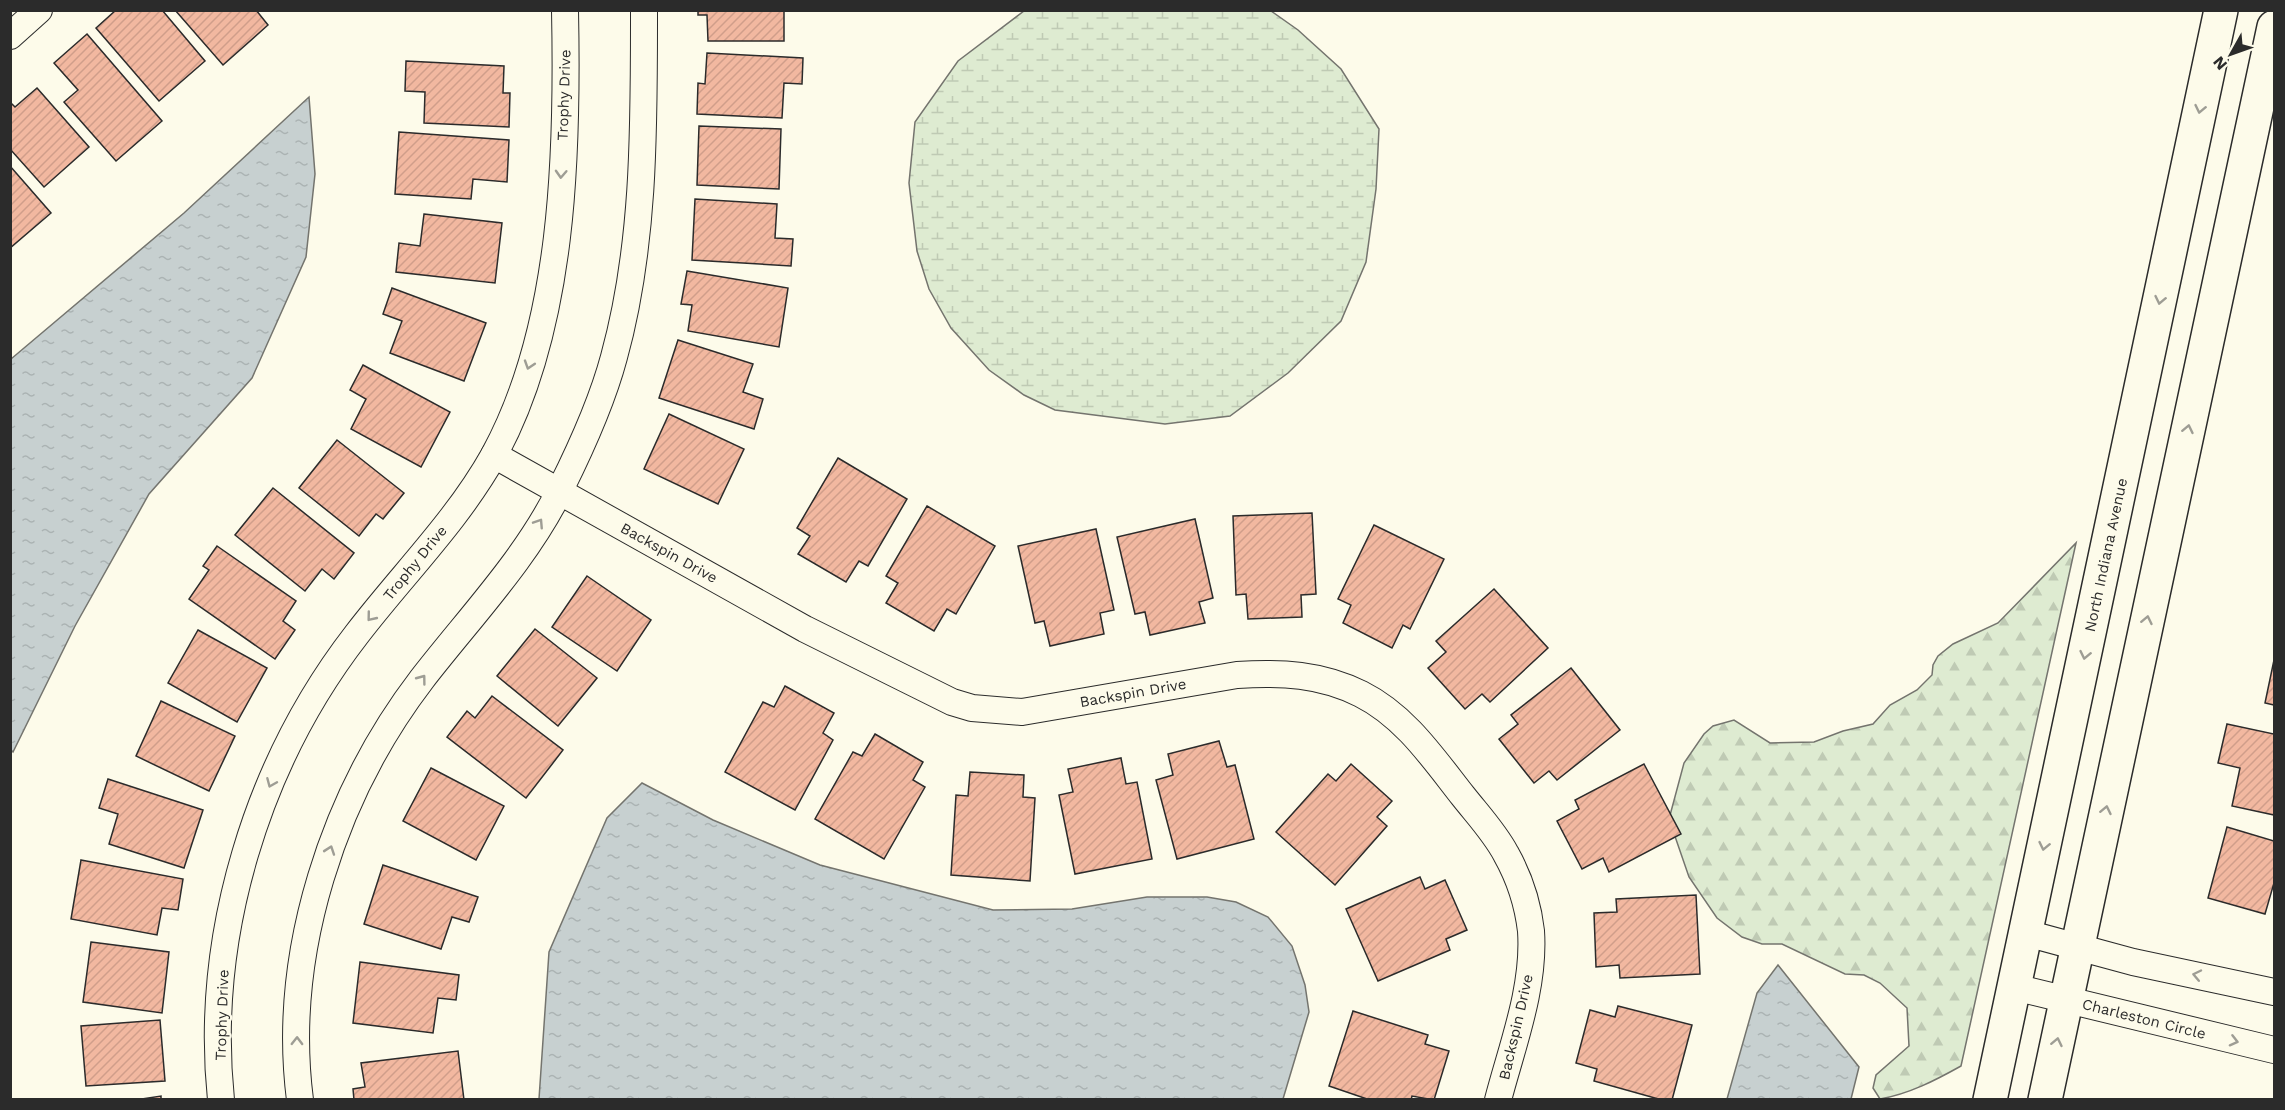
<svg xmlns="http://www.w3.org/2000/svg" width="2285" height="1110" font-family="'Work Sans',sans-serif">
<defs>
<pattern id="forest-firs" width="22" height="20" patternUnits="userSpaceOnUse" patternTransform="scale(1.5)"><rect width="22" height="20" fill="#deebd1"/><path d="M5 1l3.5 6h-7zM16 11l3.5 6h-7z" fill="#bfcab4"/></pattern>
<pattern id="wetland-marsh" width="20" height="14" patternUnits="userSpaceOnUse" patternTransform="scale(1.5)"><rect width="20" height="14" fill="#deebd1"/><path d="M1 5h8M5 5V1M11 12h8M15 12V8" fill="none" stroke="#bfcab4"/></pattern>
<pattern id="water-ripples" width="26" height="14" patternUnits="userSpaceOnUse" patternTransform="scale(1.5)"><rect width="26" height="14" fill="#c7d0d0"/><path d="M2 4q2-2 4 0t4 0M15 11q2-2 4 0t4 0" fill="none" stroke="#abb3b3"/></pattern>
<pattern id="building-hatch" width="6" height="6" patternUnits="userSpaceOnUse" patternTransform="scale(1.5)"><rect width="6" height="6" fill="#f2b8a0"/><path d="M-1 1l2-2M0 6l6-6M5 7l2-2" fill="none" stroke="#d09e8a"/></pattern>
</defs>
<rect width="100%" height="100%" fill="#fdfbea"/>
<!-- forest -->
<path fill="url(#forest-firs)" stroke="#74746e" stroke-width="1.5" d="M2076,543L1961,1066C1936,1080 1909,1094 1880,1099L1873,1088L1876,1075L1909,1046L1907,1008L1880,983L1864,975L1845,974L1782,944H1762L1742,937L1717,918L1689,877L1669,819L1684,763L1704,734L1713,726L1734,720L1770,743L1814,742L1843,731L1873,724L1890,705L1917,690L1932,675L1933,665L1938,656L1953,644L1998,623Z"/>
<!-- wetland -->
<polygon fill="url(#wetland-marsh)" stroke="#74746e" stroke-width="1.5" points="1024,11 1271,11 1298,30 1341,69 1379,129 1376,189 1366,262 1341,321 1288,373 1230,416 1165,424 1055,410 1024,395 989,370 951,328 929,289 917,251 909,183 915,122 958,61"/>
<!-- water -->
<g fill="url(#water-ripples)" stroke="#74746e" stroke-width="1.5">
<polygon points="309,97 315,174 306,257 252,378 149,494 75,626 13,752 10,749 11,359 184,213"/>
<polygon points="642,783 713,820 820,865 993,910 1072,909 1147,897 1207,897 1236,902 1268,917 1292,946 1305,985 1309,1012 1283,1099 539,1099 549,952 607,818"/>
<polygon points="1778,965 1859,1067 1851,1099 1727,1099 1757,993"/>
</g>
<!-- building -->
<g fill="url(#building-hatch)" stroke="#2b2b2b" stroke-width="1.5">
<polygon points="116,10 162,10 205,61 159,101 96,28"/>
<polygon points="175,10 256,10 268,25 223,65"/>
<polygon points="698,10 784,10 784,41 708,41 707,15 698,15"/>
<polygon points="87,34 162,121 116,161 64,102 78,90 54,63"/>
<polygon points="707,53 803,58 802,84 784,83 782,118 697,114 698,83 705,84"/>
<polygon points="406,61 504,66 503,93 510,93 509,127 424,123 425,92 405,91"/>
<polygon points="37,88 89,147 44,187 10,149 10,102 15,107"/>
<polygon points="699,126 781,129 779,189 697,185"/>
<polygon points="399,132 509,140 507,182 473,179 471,199 395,194"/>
<polygon points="10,166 51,213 10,248"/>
<polygon points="695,199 777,204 775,238 793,239 791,266 692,260"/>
<polygon points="424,214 502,223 495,283 396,272 399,243 420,246"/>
<polygon points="687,271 788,288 779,347 688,331 692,305 681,304"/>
<polygon points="392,288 486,323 464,381 390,353 402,321 383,314"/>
<polygon points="678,340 753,364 743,392 763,399 754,429 659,398"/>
<polygon points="363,365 450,412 421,467 351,429 366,399 350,390"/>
<polygon points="669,414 744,449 718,504 644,469"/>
<polygon points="337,440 404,493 383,519 376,514 359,536 299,488"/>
<polygon points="838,458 907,499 868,566 859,561 846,582 798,554 810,536 797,528"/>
<polygon points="273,488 354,553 334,579 322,569 305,591 235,535"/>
<polygon points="927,506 995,546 956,614 947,609 934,631 886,603 898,583 886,576"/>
<polygon points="1312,513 1316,594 1301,595 1302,617 1248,619 1246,594 1236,595 1233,516"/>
<polygon points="1195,519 1213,598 1199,602 1205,623 1150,635 1145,612 1135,614 1117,537"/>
<polygon points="1374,525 1444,559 1410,629 1403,625 1392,648 1343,623 1351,605 1338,599"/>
<polygon points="1096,529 1114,610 1100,613 1104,634 1050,646 1044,621 1035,623 1018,546"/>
<polygon points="217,546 296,601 283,621 295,630 275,659 189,599 209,570 203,566"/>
<polygon points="587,576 651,620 617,671 552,627"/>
<polygon points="1494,589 1548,648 1490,702 1482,694 1465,709 1428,668 1446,652 1436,641"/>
<polygon points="535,629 597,678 558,726 497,676"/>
<polygon points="198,630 267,668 237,722 168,683"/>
<polygon points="2274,660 2274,705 2265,703"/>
<polygon points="1571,668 1620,730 1557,780 1549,771 1534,783 1499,739 1518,724 1511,715"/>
<polygon points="785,686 834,713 823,733 833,740 795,810 725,772 763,702 774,707"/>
<polygon points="492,696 563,750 526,798 447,737 467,711 475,718"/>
<polygon points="161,701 235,736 209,791 136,756"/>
<polygon points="2227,724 2274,734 2274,815 2232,806 2240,768 2218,763"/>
<polygon points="875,734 923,762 913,780 925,787 884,859 815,819 853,752 862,756"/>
<polygon points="1219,741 1227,767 1235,765 1254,839 1177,859 1156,780 1173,775 1168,754"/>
<polygon points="1121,758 1126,784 1137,782 1152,859 1075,874 1059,795 1073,792 1068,769"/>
<polygon points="1351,764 1392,801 1377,817 1387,826 1335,885 1276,832 1328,774 1336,781"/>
<polygon points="1644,764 1681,834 1609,872 1603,858 1582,869 1557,821 1579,809 1575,800"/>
<polygon points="431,768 504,806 476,860 403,821"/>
<polygon points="970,772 1024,775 1023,797 1035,798 1030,881 951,875 956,795 968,796"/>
<polygon points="108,779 203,810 184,868 109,844 118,814 99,808"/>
<polygon points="2227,827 2274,841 2274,883 2265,914 2208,898"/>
<polygon points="81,860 183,879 178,910 162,908 157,935 71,919"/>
<polygon points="383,865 478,897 469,922 452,917 441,949 364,924"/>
<polygon points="1420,877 1425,889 1445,880 1467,930 1446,939 1450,950 1378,981 1346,909"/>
<polygon points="1696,895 1700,974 1620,978 1619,965 1596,967 1594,913 1617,912 1616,899"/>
<polygon points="91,942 169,952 162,1013 83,1002"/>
<polygon points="360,962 459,975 456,1000 438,998 433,1033 353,1023"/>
<polygon points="1618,1006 1692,1025 1672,1100 1662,1100 1594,1081 1597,1069 1576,1063 1590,1010 1615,1017"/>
<polygon points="1353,1011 1428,1035 1425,1044 1449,1051 1434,1100 1412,1096 1411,1100 1370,1100 1329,1086"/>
<polygon points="160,1020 165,1081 86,1086 81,1026"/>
<polygon points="458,1051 464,1100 354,1100 353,1089 365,1087 361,1063"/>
<polygon points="161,1096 161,1100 135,1100"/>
</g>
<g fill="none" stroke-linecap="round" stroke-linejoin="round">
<defs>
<g id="street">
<polyline points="10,36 39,10"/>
<path d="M494,455L805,629L952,702L972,708L1022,712L1237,675C1281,672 1321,674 1361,694C1405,716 1433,758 1463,796C1478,815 1495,833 1506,854C1519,877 1528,905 1531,931C1535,988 1512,1046 1498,1100"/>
<polyline points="2026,933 2133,962 2274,992"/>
<polyline points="2014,987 2274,1050"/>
<path d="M221,1100C204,936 257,763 357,634C403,574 457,521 494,455C564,327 568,153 565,10"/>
<path d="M300,1100C281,953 334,794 422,679C470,617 527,558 561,488C582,446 602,402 614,357C645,245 644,126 644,10"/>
</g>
<g id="primary">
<polyline points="1990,1100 2221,10"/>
<polyline points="2045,1100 2274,27"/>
</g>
</defs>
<!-- street casing -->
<use href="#street" stroke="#2b2b2b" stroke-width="28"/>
<!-- primary casing -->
<use href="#primary" stroke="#2b2b2b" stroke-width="36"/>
<!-- street -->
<use href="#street" stroke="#fdfbea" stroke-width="26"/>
<!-- primary -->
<use href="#primary" stroke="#fdfbea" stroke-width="33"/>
</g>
<!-- one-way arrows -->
<defs><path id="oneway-chevron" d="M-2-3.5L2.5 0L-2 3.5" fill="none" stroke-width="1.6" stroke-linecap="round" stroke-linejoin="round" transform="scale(1.5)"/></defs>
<g stroke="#9e9d94">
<use href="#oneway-chevron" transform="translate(2200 109) rotate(102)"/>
<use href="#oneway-chevron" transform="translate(561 174) rotate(93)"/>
<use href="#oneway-chevron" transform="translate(2160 300) rotate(102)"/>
<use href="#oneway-chevron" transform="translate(529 365) rotate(108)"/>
<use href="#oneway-chevron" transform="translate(2188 429) rotate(-78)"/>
<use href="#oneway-chevron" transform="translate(539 523) rotate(-57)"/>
<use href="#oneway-chevron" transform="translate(371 617) rotate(129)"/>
<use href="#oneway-chevron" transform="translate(2147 620) rotate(-78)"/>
<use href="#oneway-chevron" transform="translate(2085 655) rotate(102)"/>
<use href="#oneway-chevron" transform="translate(422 679) rotate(-53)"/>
<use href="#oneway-chevron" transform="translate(271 783) rotate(113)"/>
<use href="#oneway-chevron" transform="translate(2106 810) rotate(-78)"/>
<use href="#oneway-chevron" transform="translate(2044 846) rotate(102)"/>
<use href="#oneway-chevron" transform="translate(330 850) rotate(-71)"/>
<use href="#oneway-chevron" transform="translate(2197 975) rotate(-168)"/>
<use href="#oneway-chevron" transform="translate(297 1041) rotate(-89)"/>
<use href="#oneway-chevron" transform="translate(2234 1041) rotate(14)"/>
<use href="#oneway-chevron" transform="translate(2057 1042) rotate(-78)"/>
</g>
<g text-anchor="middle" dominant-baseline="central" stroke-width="4.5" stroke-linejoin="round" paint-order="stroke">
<!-- street labels -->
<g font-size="15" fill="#2b2b2b" stroke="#fdfbea">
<text transform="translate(564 95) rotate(-88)">Trophy Drive</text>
<text transform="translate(669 553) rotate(29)">Backspin Drive</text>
<text transform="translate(2106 555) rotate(-78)">North Indiana Avenue</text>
<text transform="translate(415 563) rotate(-51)">Trophy Drive</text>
<text transform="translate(1133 693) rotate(-10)">Backspin Drive</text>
<text transform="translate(222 1015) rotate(-88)">Trophy Drive</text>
<text transform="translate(2144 1019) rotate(14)">Charleston Circle</text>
<text transform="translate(1516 1027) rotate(-77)">Backspin Drive</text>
</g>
</g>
<!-- border -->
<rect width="2285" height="1110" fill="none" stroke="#2b2b2b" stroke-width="24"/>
<!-- north arrow -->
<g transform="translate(2231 54) rotate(230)" stroke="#fdfbea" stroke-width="4.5" paint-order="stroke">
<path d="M0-4.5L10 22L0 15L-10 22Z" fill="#2b2b2b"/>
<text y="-9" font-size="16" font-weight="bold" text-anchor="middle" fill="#2b2b2b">N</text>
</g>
</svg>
